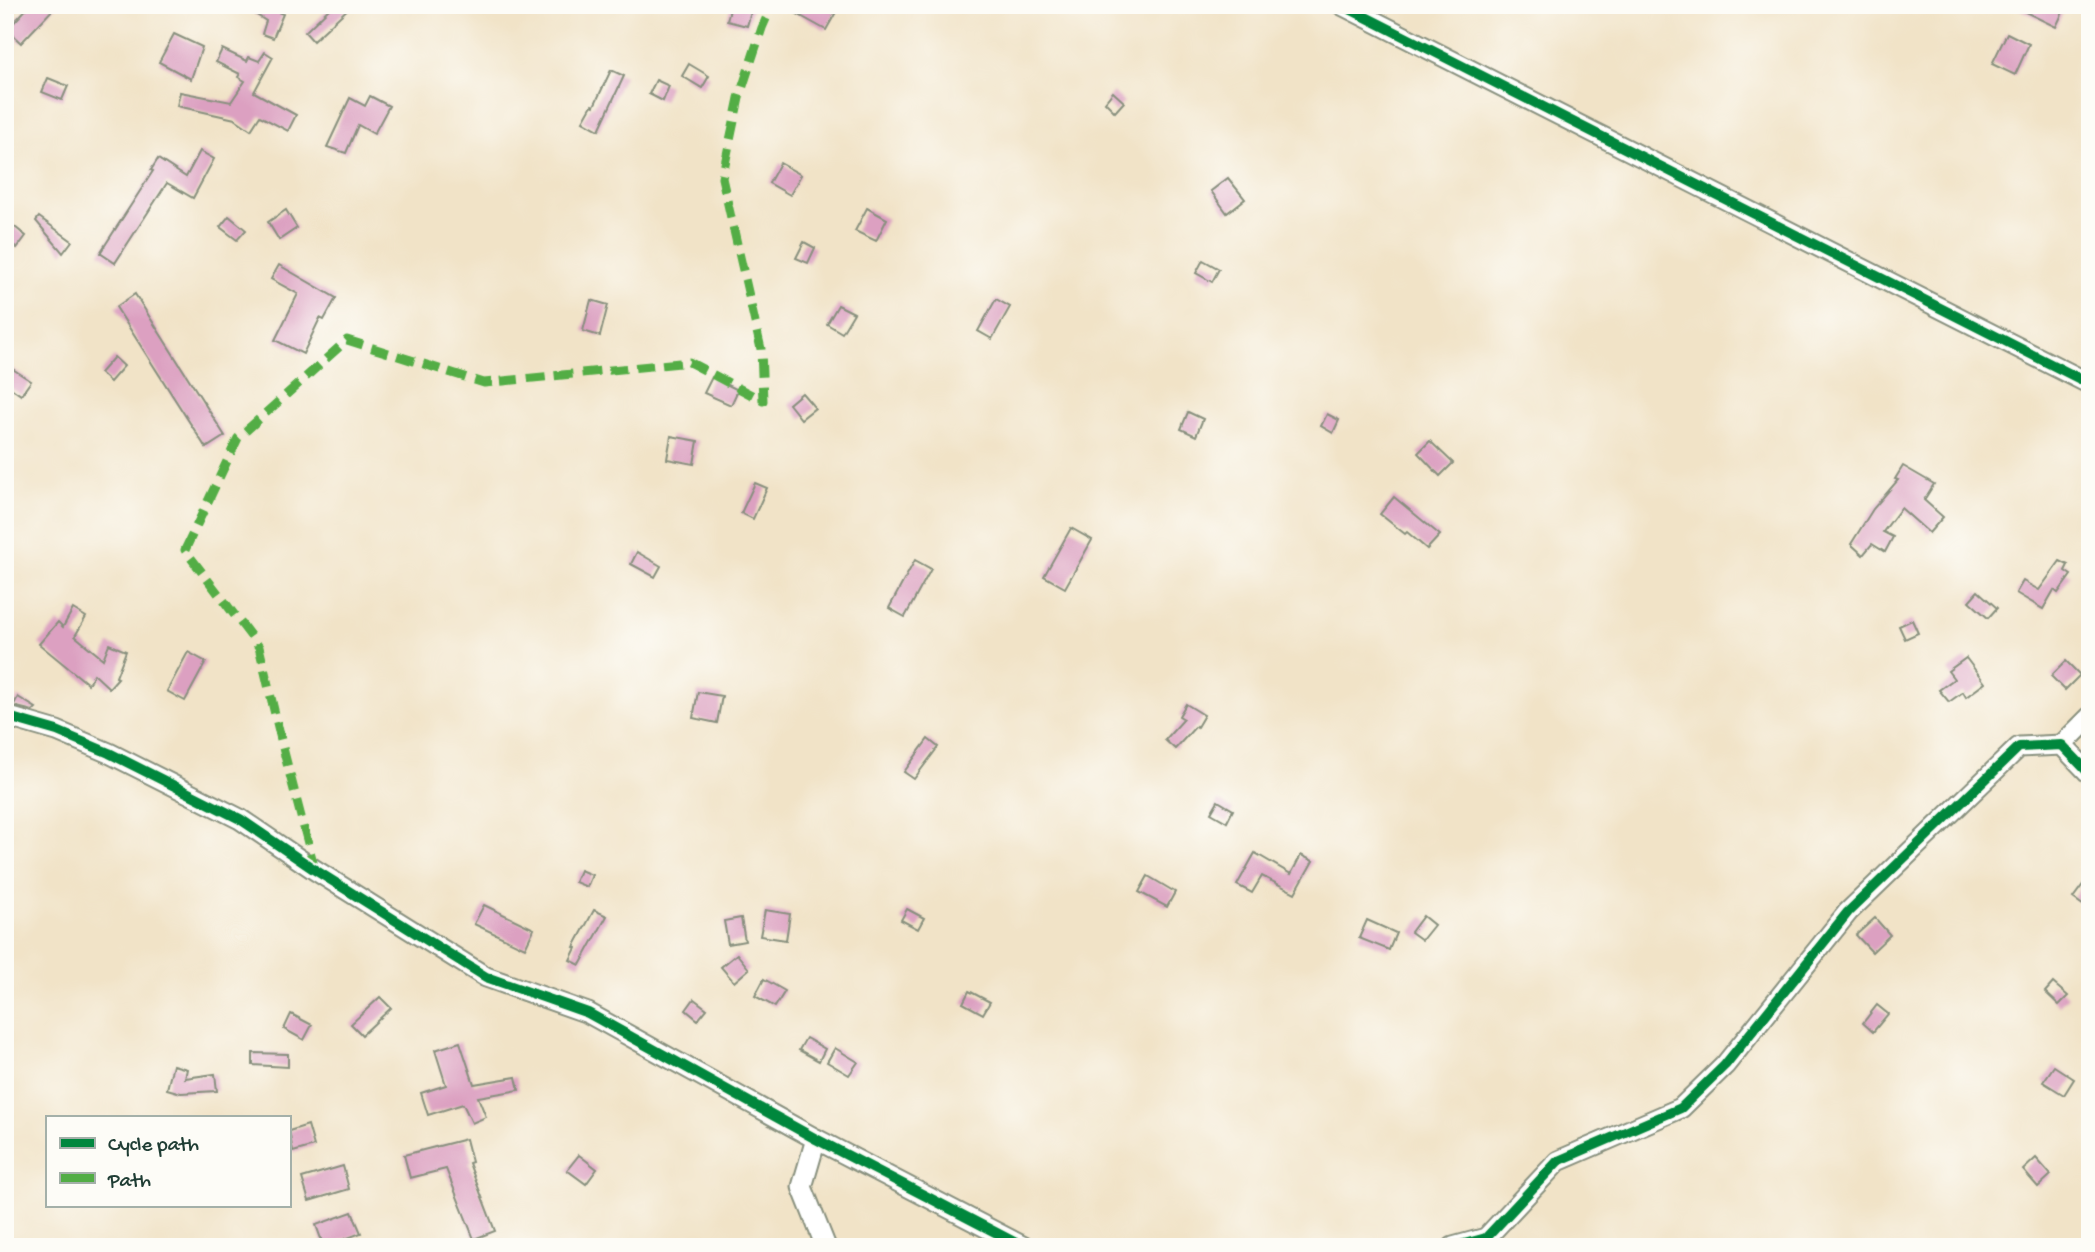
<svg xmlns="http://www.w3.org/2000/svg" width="2095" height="1252" font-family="'Gochi Hand',sans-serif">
<rect width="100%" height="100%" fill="#fdfcf7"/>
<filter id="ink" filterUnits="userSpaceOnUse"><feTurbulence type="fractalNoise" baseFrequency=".0143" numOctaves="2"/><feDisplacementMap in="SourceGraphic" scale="14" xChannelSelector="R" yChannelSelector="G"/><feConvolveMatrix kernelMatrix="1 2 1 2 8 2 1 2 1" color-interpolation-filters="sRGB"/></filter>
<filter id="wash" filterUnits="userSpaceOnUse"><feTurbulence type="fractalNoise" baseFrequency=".00686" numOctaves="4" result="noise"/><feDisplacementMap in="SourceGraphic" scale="28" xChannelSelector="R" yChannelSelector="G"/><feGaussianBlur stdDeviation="1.57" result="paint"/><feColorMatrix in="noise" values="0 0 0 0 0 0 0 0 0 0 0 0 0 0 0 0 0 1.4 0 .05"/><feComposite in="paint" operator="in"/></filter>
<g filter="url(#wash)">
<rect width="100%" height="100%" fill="#f1e3c7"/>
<g id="blocks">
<!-- building -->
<g fill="#dca0c1">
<polygon points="30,5 57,5 21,43 7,30"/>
<polygon points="241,5 261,5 283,14 273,38 262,34 266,21"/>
<polygon points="333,5 352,5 313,41 305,32"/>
<polygon points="731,5 753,5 747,26 727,21"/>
<polygon points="781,5 840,5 826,30"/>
<polygon points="2011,5 2049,5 2063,12 2056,27"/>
<polygon points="2007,33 2029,44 2015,75 1992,64"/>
<polygon points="174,34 202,47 191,79 159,62"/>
<polygon points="222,49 247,61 249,57 259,61 265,52 273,57 254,92 296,115 288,131 260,116 251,130 235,119 177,106 180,92 231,102 245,81 238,77 240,74 216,62"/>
<polygon points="689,64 709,76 702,88 682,76"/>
<polygon points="611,70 624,76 599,130 583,121 592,105 594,106"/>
<polygon points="48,78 68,86 62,100 42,92"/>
<polygon points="656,80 669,86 663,101 649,94"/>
<polygon points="1113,92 1124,102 1115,112 1105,102"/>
<polygon points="370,96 389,106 374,134 358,125 346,153 327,147 350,98 365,106"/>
<polygon points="200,151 214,159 193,198 167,183 115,263 100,253 153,171 151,170 158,159 186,177"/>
<polygon points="780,163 801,175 790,195 769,183"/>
<polygon points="1228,178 1245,199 1227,213 1211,191"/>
<polygon points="867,208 887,219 876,241 855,231"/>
<polygon points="286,210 297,228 279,240 268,222"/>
<polygon points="229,216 246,230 237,240 220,227"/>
<polygon points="39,217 72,241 63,253 36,221"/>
<polygon points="5,219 26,236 17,248 5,238"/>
<polygon points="804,242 815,248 808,263 796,258"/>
<polygon points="1203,260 1219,269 1212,282 1196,273"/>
<polygon points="279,265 336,298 324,320 320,318 303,354 275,340 298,294 271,279"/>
<polygon points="135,294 225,436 206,448 116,307"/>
<polygon points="996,299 1010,307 992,339 978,331"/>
<polygon points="591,300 608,305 600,336 583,331"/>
<polygon points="838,305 854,313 842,333 827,324"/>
<polygon points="114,357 124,366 110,382 100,373"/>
<polygon points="5,364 31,381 21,395 5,384"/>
<polygon points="712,377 738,390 731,405 704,393"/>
<polygon points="802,393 815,408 801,419 789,404"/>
<polygon points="1188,412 1203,419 1196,436 1181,429"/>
<polygon points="1327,414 1339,420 1333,433 1321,426"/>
<polygon points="671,436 698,441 694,464 667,459"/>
<polygon points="1430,441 1453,463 1440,476 1418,453"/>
<polygon points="1903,466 1934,484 1924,500 1943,517 1929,533 1901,508 1883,532 1893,537 1885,552 1872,544 1863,555 1851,544 1873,509 1898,480 1895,479"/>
<polygon points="755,483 767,488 753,519 741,513"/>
<polygon points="1394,497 1440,535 1427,549 1407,532 1405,534 1380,514"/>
<polygon points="1071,528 1092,540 1065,588 1044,576"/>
<polygon points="637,552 661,566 655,577 631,564"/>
<polygon points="915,560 931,569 905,617 889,608"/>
<polygon points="2060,561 2068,565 2065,571 2071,575 2058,593 2054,590 2043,609 2016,593 2023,581 2039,590"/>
<polygon points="1978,591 1997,608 1988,618 1969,601"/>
<polygon points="73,609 86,617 75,636 103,659 109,644 126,651 116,677 118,678 109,688 94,674 88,684 39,644 58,622 63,627"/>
<polygon points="1912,620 1918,633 1905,639 1899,626"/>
<polygon points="188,652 206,662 185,701 167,691"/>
<polygon points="1966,658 1985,683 1966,697 1963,692 1949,702 1939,690 1954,679 1948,671"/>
<polygon points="2066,661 2080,675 2065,690 2051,676"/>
<polygon points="698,692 722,696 717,723 693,718"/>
<polygon points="18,697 36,708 33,711 13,706"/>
<polygon points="1186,704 1204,715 1197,727 1196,726 1175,749 1165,740 1184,719 1179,716"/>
<polygon points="928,739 938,747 914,779 904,772"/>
<polygon points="1218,801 1233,810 1227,822 1211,813"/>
<polygon points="1255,853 1291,874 1301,855 1313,861 1295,893 1262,876 1252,893 1237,885"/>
<polygon points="580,870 592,875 587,887 575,882"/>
<polygon points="2090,875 2090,910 2073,898"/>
<polygon points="1148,876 1175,892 1167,907 1139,892"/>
<polygon points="484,905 534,929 525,948 474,924"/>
<polygon points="907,909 924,918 918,929 901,920"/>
<polygon points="594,910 607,916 580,965 570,960 576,948 574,947"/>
<polygon points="765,910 790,914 786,940 760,936"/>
<polygon points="1423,916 1434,925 1422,940 1411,932"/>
<polygon points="741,918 745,941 728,944 724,921"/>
<polygon points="1875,918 1890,935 1872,952 1856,935"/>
<polygon points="1367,920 1396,933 1389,950 1359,938"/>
<polygon points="737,954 749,969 734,982 721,967"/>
<polygon points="764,979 785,991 775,1007 755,996"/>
<polygon points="2053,983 2068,996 2059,1005 2045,992"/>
<polygon points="969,991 990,1002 983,1014 963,1003"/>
<polygon points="380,997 391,1008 362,1035 351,1024"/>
<polygon points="694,999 707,1009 698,1020 686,1010"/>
<polygon points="1877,1005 1888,1014 1873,1032 1863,1023"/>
<polygon points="291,1014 312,1025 304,1040 284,1029"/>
<polygon points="806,1038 825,1049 819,1061 799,1050"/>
<polygon points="460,1042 474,1084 516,1077 519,1090 478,1097 486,1117 472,1123 463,1104 428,1115 421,1093 446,1085 435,1050"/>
<polygon points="835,1048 858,1062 849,1075 827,1062"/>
<polygon points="253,1053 288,1054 288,1067 253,1065"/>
<polygon points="173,1065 187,1069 185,1078 215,1074 217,1091 181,1093 167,1089"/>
<polygon points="2054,1066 2074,1079 2064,1095 2043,1082"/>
<polygon points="308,1125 314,1146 293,1152 289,1131"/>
<polygon points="466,1139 472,1162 469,1163 495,1231 474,1239 446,1169 410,1178 404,1155"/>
<polygon points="579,1155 597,1169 586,1184 567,1170"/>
<polygon points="2036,1158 2051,1175 2038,1187 2023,1170"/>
<polygon points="343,1166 349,1189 309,1201 302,1178"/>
<polygon points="352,1212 361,1233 324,1247 316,1225"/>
</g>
</g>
</g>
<g filter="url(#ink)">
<use href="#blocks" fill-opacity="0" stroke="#88907e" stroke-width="2"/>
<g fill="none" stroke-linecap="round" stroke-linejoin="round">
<defs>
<g id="minor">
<polyline points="1342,5 2090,384"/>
<polyline points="5,716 57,731 109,753 240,819 315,870 486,977 588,1013 816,1139 1024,1247"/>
<polyline points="2062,745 2090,717"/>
<polyline points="816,1139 802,1187 826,1247"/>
<polyline points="1453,1247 1486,1238 1558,1161 1681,1108 1725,1065 1848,912 2019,747 2062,745 2088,772"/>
</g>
</defs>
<!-- minor casing -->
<use href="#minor" stroke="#88907e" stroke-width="23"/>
<!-- minor -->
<use href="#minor" stroke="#fff" stroke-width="19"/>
<!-- quiet -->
<polyline stroke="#52ad45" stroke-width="9" stroke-dasharray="18 9" stroke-linecap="butt" points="315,870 284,752 259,647 185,550 238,438 347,340 484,383 689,362 763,401 761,349 722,178 739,98 762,28 772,5"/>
<defs>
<g id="cycleway">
<polyline points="1342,5 2090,384"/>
<polyline points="5,716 57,731 109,753 240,819 315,870 486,977 588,1013 816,1139 1024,1247"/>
<polyline points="1453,1247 1486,1238 1558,1161 1681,1108 1725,1065 1848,912 2019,747 2062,745 2088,772"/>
</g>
</defs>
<!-- cycleway casing -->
<use href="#cycleway" stroke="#fdfcf7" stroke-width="15"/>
<!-- cycleway -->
<use href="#cycleway" stroke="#00873e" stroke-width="10"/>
</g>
</g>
<!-- margin -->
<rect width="2095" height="1252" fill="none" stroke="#fdfcf7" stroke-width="28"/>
<!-- legend -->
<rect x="46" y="1116" width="245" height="91" fill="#fdfcf7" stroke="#a4b0a9" stroke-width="2"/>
<rect x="60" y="1138" width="35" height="10" fill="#00873e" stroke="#a4b0a9" stroke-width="2"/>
<text x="108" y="1150" font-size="21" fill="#1f3d34">Cycle path</text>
<rect x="60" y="1173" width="35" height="10" fill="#52ad45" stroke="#a4b0a9" stroke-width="2"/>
<text x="108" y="1186" font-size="21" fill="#1f3d34">Path</text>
</svg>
